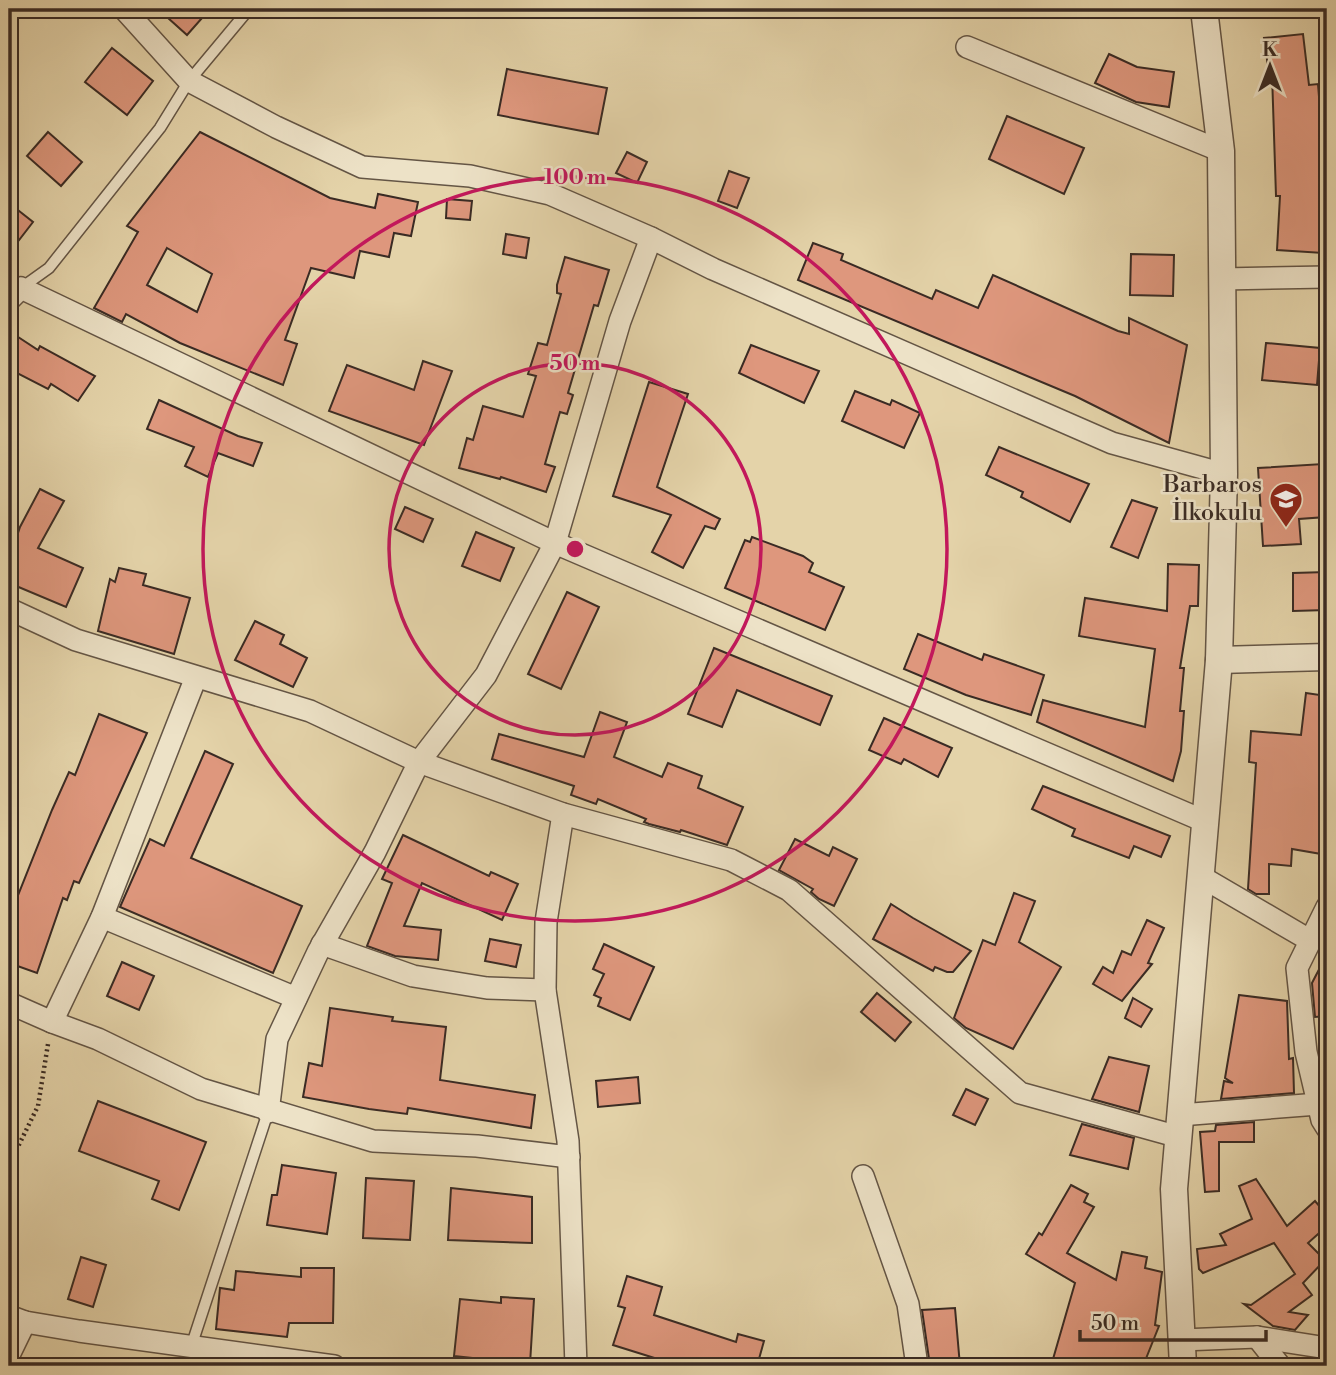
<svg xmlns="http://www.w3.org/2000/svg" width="1336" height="1375" font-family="'Libre Bodoni',serif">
<rect width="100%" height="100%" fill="#e4d3a9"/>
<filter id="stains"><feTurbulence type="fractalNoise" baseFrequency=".00286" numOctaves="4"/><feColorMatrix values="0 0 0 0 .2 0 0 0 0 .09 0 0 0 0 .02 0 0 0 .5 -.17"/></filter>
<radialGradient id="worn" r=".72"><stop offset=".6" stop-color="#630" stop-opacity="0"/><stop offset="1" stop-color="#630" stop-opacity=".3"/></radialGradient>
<!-- building -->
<g fill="#de977d" stroke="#3a2b24" stroke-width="2" fill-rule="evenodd">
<polygon points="158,9 210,9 187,35"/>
<polygon points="1303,34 1309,85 1318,84 1323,147 1325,147 1323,253 1277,250 1280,196 1276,196 1272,74 1269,74 1264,38"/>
<polygon points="112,48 153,81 127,115 85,82"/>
<polygon points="1109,54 1137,67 1174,72 1169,107 1136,102 1095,83"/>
<polygon points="507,69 607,88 598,134 498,115"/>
<polygon points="1007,116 1084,148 1064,194 989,159"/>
<polygon points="48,132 82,162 61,186 27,156"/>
<path d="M200,132L330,198L375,208L378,194L418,202L411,236L394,233L389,257L360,251L354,278L311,268L285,340L297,344L283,385L180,343L126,314L122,322L94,308L138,232L127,226ZM167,248L212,274L197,312L147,285Z"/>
<polygon points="627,152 647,162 637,183 616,173"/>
<polygon points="729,171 749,178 737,208 718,201"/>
<polygon points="447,199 472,201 470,220 446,218"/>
<polygon points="9,203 33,222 9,253"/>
<polygon points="506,234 529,238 526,258 503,254"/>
<polygon points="813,243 843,254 841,260 932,299 936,290 978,308 993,275 1118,331 1129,334 1129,318 1187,345 1169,443 1075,396 798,280"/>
<polygon points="1131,254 1174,255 1173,296 1130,295"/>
<polygon points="565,257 609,270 598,306 594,305 568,393 573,395 567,414 560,412 545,464 555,467 546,492 501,477 500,479 459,468 467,438 473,440 483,406 523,417 536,376 528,374 538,343 547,345 561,294 557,293 557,285"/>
<polygon points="9,331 38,350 40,346 95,376 78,401 51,384 48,389 9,369"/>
<polygon points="1266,343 1320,348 1317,385 1262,380"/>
<polygon points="751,345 819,371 804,403 739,373"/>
<polygon points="423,361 452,371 424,445 329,411 347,365 414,390"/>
<polygon points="649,382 688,394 657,487 720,519 715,529 705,526 683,568 652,552 671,515 613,496"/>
<polygon points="855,391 890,405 892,400 920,413 904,448 842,421"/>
<polygon points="159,400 238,436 262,443 253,466 218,453 208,477 185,466 194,447 147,429"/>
<polygon points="999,447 1089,484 1070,522 1021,497 1023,492 986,475"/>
<polygon points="1323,464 1326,517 1299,519 1301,544 1263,546 1258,468"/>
<polygon points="40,489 64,501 38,548 83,568 66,607 9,583 9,560 20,527"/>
<polygon points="1132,500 1157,508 1138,558 1111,547"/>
<polygon points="405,507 433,519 423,542 395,529"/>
<polygon points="476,532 514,548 500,581 462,566"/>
<polygon points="752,537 803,556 813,563 809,572 844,587 825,630 725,588 745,540 750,542"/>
<polygon points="1168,564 1199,565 1198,606 1190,606 1180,668 1184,668 1180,711 1184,711 1181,751 1173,781 1037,722 1043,700 1145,727 1155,649 1079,636 1085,598 1167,611"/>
<polygon points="119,568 146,574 143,585 190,598 174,654 98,631 110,579 115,582"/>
<polygon points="1327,572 1327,610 1293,611 1293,573"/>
<polygon points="567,592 599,607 561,689 528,674"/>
<polygon points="255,621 284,635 280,644 307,658 293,687 235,660"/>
<polygon points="918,634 982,660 984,654 1044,675 1031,715 966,695 904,669"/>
<polygon points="714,648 832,696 820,725 737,690 722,727 688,714"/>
<polygon points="1306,693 1327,696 1327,855 1292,849 1291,866 1269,864 1269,894 1256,894 1248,889 1256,763 1249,762 1251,731 1301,735"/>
<polygon points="600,712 627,722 614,757 662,777 668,763 702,776 698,788 743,807 727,845 681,830 680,832 649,824 644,822 646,819 598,799 596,804 571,795 574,786 492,759 499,734 584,757"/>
<polygon points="99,714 147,733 79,883 74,881 67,900 63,898 37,973 9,963 9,918 52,810 69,772 75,775"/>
<polygon points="884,718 952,748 938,777 904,759 901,764 869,750"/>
<polygon points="205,751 233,764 191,858 302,906 273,973 120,907 150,839 164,846"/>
<polygon points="1043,786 1170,836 1161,857 1134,846 1129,858 1072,836 1075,829 1032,809"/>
<polygon points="403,835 489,876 491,872 518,884 502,920 422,883 404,926 441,930 438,960 395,956 367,946 392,883 382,879"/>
<polygon points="795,839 829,856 833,847 857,859 834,906 819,899 811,892 813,889 779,870"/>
<polygon points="1014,893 1035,901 1019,942 1061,967 1013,1049 966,1028 954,1018 983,940 995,945"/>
<polygon points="891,904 913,918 971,951 953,972 947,972 935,967 933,971 873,939"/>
<polygon points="1147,920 1164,928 1148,963 1152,964 1122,1001 1093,984 1103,967 1113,973 1122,951 1131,955"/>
<polygon points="490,939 521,945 516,967 485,961"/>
<polygon points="604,944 654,967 630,1020 598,1006 601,998 594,995 604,974 593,969"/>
<polygon points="1327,954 1327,1016 1315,1017 1312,983"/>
<polygon points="122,962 154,976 139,1010 107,996"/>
<polygon points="877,993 911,1022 895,1041 861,1012"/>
<polygon points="1239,995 1287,1001 1289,1059 1293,1058 1294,1093 1221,1099 1224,1081 1233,1083 1225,1078"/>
<polygon points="1133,998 1152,1009 1141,1027 1125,1018"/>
<polygon points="330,1008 393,1017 392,1021 446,1027 440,1080 535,1095 531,1128 408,1108 407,1114 369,1109 303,1097 309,1063 322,1066"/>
<polygon points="1109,1057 1149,1066 1139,1112 1092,1099"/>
<polygon points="638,1077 640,1103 598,1107 596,1081"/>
<polygon points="966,1089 988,1099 975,1125 953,1115"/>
<polygon points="98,1101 206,1142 179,1210 152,1199 159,1181 79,1151"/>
<polygon points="1254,1122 1254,1142 1219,1142 1219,1191 1205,1192 1200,1132 1215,1131 1216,1125"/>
<polygon points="1082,1124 1134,1138 1128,1169 1070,1155"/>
<polygon points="282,1165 336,1173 327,1234 267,1225 272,1195 277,1195"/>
<polygon points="366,1178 414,1181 410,1240 363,1238"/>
<polygon points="1256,1179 1287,1226 1315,1201 1327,1215 1327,1226 1308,1243 1325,1260 1303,1283 1312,1295 1289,1312 1308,1315 1295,1330 1273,1326 1244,1304 1251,1305 1295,1274 1274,1243 1203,1273 1199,1269 1197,1249 1226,1245 1220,1234 1252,1219 1239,1186"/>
<polygon points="1071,1185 1088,1194 1084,1202 1094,1207 1067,1253 1116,1280 1122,1252 1147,1257 1145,1268 1162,1272 1155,1325 1159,1326 1143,1366 1051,1366 1075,1283 1026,1254 1039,1233 1042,1235"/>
<polygon points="451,1188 532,1197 532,1243 448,1240"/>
<polygon points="81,1257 106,1265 93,1307 68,1299"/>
<polygon points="301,1268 334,1268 333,1323 289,1323 287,1337 216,1329 220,1288 234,1290 236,1271 301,1277"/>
<polygon points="627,1276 662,1287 654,1315 736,1342 738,1334 764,1341 757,1366 680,1366 613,1345 625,1308 618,1306"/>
<polygon points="501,1297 534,1299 530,1364 454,1356 460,1299 501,1303"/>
<polygon points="955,1308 960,1366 930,1366 922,1310"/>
</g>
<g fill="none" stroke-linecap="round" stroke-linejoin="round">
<defs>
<g id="service">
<polyline points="21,288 49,268 160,128 189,81 249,9"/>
<polyline points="191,1347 268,1112"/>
</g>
<g id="minor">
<polyline points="124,9 189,81 276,127 362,167 470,176 550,194 651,238 713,269 1112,443 1224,474"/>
<polyline points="967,47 1221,151"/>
<polyline points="1222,279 1327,277"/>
<polyline points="9,300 21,288 555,543 1204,821"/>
<polyline points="9,609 76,640 310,711 419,762 563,814 731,860 789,890 1020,1093 1179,1137"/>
<polyline points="563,814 546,922 545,990 568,1141 576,1366"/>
<polyline points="1200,876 1311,941"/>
<polyline points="1327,907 1297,968 1306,1052 1322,1120 1327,1128"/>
<polyline points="102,917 296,998"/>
<polyline points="322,944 413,976 487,988 545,990"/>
<polyline points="9,1003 52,1022 102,917 196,677"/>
<polyline points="52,1022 98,1039 201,1089 373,1141 477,1146 569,1157"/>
<polyline points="268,1112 277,1039 318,952 375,852 419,762 486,675 555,543 620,321 651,238"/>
<polyline points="1180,1115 1318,1104"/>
<polyline points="863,1176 908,1304 917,1366"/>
<polyline points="9,1316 25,1322 79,1331 334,1366"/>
<polyline points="1257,1337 1280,1366"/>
<polyline points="1182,1340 1257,1337 1327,1348"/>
<polyline points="9,1355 25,1322"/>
</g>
<g id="tertiary">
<polyline points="1219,660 1327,657"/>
<polyline points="1183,1366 1174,1189 1219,660 1224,474 1221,151 1204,9"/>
</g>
</defs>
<!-- service casing -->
<use href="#service" stroke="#645545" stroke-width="13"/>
<!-- minor casing -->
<use href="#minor" stroke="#645545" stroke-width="24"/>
<!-- tertiary casing -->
<use href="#tertiary" stroke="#645545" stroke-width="29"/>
<!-- path -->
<polyline stroke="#3a2b24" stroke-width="4.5" stroke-dasharray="2 3.5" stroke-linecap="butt" points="9,1165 38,1106 48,1044"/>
<!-- service -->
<use href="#service" stroke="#ede2c7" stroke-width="10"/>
<!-- minor -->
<use href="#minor" stroke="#ede2c7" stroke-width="21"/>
<!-- tertiary -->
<use href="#tertiary" stroke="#ede2c7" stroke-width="26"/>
</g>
<!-- distance rings -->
<g fill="none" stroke="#c2185b" stroke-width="3.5">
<circle cx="575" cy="549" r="186"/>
<circle cx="575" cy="549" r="372"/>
</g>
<!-- icons -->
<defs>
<symbol id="school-pin" viewBox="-11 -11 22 30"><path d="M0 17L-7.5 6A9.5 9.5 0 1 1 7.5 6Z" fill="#8f2418" stroke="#ede2c7"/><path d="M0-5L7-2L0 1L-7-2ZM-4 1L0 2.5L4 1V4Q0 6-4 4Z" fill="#fff"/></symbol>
</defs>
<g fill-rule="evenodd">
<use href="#school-pin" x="1267" y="480" width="38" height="52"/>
</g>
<g text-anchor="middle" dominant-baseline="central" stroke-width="5" stroke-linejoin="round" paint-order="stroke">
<!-- poi labels -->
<g font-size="24" fill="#3a2b24" stroke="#ede2c7" text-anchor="end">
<text x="1262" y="485">Barbaros<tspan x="1262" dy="28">İlkokulu</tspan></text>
</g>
</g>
<circle cx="575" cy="549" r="10" fill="#c2185b" stroke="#ede2c7" stroke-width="3.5"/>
<g font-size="21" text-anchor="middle" font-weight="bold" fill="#c2185b" stroke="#ede2c7" stroke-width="5" stroke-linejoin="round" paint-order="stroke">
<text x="575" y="184">100 m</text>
<text x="575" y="370">50 m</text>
</g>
<!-- margin -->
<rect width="1336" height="1375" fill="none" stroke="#e4d3a9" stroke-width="35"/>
<rect x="10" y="10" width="1315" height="1354" fill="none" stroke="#3a2b24" stroke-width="3.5"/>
<rect x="18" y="18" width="1301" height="1340" fill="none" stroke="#3a2b24" stroke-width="2"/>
<!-- north arrow -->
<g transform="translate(1270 66)" stroke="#ede2c7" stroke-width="5" paint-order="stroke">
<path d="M0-5L12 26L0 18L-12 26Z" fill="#3a2b24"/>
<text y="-10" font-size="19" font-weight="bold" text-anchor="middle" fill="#3a2b24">K</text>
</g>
<!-- scale -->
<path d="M1080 1330v10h186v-10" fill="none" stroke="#3a2b24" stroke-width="3.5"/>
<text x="1091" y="1330" font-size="21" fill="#3a2b24" stroke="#ede2c7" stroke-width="5" paint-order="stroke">50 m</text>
<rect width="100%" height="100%" filter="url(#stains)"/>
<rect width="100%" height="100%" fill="url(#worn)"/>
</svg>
